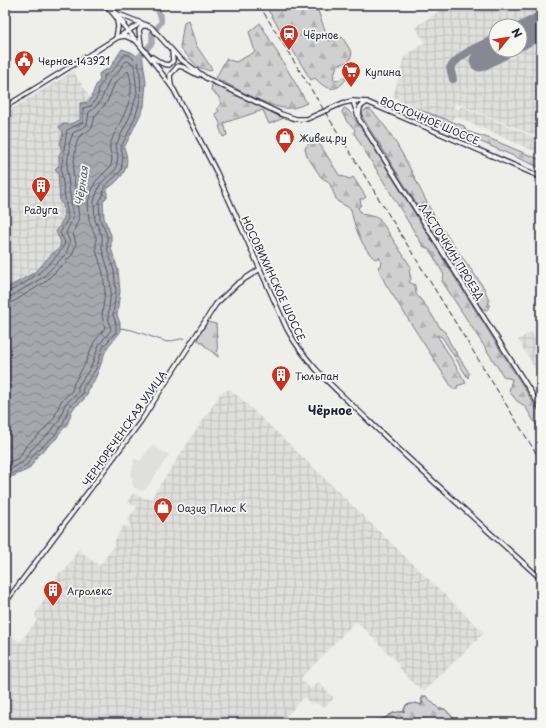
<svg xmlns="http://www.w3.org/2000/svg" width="546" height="728" font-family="'Playpen Sans',sans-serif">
<defs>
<pattern id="industrial-grid" width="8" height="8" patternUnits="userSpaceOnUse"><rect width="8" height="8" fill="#dfdfde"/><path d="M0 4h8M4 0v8" fill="none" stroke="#bfbfbf"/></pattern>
<pattern id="forest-firs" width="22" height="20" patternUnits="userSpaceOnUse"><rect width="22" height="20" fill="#d0d0d1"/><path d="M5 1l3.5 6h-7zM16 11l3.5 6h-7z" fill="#b2b2b4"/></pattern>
<pattern id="water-waves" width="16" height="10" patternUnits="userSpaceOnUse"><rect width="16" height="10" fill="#a7a7af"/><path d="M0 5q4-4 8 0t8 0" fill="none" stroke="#888890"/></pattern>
</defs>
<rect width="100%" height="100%" fill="#eeeeeb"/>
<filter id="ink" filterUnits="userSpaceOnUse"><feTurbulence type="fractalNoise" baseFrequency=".025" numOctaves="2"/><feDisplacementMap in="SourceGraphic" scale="8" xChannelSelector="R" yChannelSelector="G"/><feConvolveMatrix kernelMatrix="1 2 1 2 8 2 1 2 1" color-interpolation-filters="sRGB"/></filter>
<g filter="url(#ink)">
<!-- built -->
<polygon fill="#dfdfde" points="152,445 169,455 145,490 140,491 134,487 132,484 133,479 130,476 133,469 132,467 134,464 133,462 135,459 140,461"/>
<!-- industrial -->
<g fill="url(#industrial-grid)" fill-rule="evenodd">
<path d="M449,5H541V131L538,137L456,103L451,114L455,108L459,110L461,106L538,139L541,134V154L455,116L451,122L393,97L404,57L425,42L415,27ZM496,26H520V50H496Z"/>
<polygon points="75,70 75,74 91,99 88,103 80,103 80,120 70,124 63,123 60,130 63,132 63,136 60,145 62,150 59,155 58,172 60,202 63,204 64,218 56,232 61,242 59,249 54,251 47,260 36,270 5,289 5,113"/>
<polygon points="531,332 541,348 541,378 518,340"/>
<polygon points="230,389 282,437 484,633 424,691 414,684 399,668 397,662 356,621 301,678 302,681 311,689 318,682 334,698 326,706 321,707 315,702 312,705 304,697 280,723 5,723 5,631 20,642 37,620 35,614 51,589 56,579 55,578 60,572 62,573 65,571 78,549 99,566 112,549 118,534 123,526 129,527 130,524 127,520 137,507 127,502 133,493 149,499 152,497 221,393"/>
</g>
<!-- forest -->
<g fill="url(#forest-firs)" stroke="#797986">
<path d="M265,5H305L309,11H318L329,41L342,37L352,53L349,62L337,65L333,79L338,80L343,77L346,79C336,94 325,89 315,78L311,80Z"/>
<polygon points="188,20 196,45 212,69 210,71 198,67 180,48 184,22"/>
<path d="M260,23L307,103C300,106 294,109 286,108C269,108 232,86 216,78L226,59L236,62L255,52L249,32Z"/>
<polygon points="212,83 284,118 269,124 263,110 224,123 227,135 223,137 219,126 221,125 215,114 219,111 217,108 222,104 218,96 211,91"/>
<polygon points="399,102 464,126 466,131 488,138 541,160 541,168 403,108 398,104"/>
<polygon points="344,108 348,110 365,134 541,415 541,433 525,406 517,401 509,391 512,379 504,377 442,281 444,275 430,250 423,246 354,133 355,129 347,122 342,112"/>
<path d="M370,109C397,135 414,179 432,212C447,238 467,263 484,288L489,300V308L486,310L481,308L363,118L362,113L365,110Z"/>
<path d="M314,138L321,146L339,175L350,179L353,177L366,197L364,199H360L361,205L358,208L362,214L379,218L411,267L409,270L411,279L409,282L415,285L416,294L426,306L441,329L445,332L450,343L469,373L468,378L442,337L437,335L466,383L457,386V389H453L385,283L378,267L382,263L379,257L375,259C363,250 353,224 351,209L337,201L329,182L321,177L307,156L305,148Z"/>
<polygon points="207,322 216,324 218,357 197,339"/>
<path d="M423,696H426L439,709H445L458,723H402L403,718L399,715L391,720V723H376L375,720C387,721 389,711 403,712L406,705L416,703L421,705Z"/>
</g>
<!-- water -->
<path fill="url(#water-waves)" stroke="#727281" d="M122,49L131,52L137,56L142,54L146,82L144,107L124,148C132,166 122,179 107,189V197L103,201L104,218L111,235V248L118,270L120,291L117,315L120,323V332C116,339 110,342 106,350C100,364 98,379 87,390L88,392C84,402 80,402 74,408C70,412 70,421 66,426C63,430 59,432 57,438L38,455L29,469L7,479L5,478V289C15,283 26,278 36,271C44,264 50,253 59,249L61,242L56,232L64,218L63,204L60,202L58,172L55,169L59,165V155L62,150L60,145L63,132L59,127L61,124H70L80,120V103L89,102C93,95 94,86 100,80L99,74L101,72L110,68Z"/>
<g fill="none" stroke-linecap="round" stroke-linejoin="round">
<!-- shore -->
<g stroke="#575769" stroke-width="1">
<path d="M5,292C21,290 62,257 65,242L60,233L68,218L61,170L67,130L83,122V108L91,106L98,96L99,87L104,81V76C113,72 119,63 125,54L129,55L138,62C145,100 138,113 121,147L123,156L121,171L104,187L103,195L99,202L100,219L107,236V248L114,271L116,291L113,315L116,324V332L103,347L96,369L83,388L82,395L69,407L63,424L54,436L35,453L26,466L12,474L5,475"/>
<path d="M5,297L11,296L42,278L66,254L70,242L66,233L73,218L67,170L68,157L70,151L69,144L73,133L87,125L89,112C101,106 104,92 109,81C110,77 116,76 118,72C122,67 122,62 128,61L134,65L137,93L131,114L116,145L118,157L116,169L100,184L94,201L95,220L102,236V249L109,272L111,291L108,316L111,330L99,345L91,367L78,386V393L65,404L59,421L49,433L31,450L23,462L11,469L5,470"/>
<path d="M5,303L13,302L45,282L72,255L76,244L73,233L79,218L73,171L76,145L79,137L92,128L95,116L107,102L115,83L128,71C139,97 119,121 110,144V150L112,158L111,166L95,182L88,202L89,221L96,237V250L103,273L105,291L102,316L105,328L94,342L85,364L74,383L72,391L61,401L54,418L44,430L26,446L19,458L5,464"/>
</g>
<!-- stream -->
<g stroke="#727281" stroke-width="1">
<polyline points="120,328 132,330 167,342 185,338"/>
<path d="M372,723L375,720C387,721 389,710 404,712L406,705L416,703L421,705L423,703L421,699L426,696L439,709H445L458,723"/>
</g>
<!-- river -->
<path stroke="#a7a7af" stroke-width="5.5" d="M137,59L152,43V33C165,20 163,21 155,5"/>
<!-- taxiway -->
<g stroke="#888893" stroke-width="8">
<polyline points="520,26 541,15"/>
<path d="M453,79L450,68C461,52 480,46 496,38"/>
</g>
<!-- runway -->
<g stroke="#888893" stroke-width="21">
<polyline points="520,40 541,28"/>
<polyline points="480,61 501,50"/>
</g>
<defs>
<g id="secondary">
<path d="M106,5L149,56L174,90L216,171L287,329C307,366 339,392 369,421C425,475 483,526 541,579"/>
<polyline points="111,5 124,24"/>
<polyline points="118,14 151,27 179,58 206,78 281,114 296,119 307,119 343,103 353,101 367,102 541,177"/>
<polyline points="119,37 125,36 134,40"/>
<polyline points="116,38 118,27 117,21"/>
<polyline points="141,45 139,30 142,26 147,26"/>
<polyline points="152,57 163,64 169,65 173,61 172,52"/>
<polyline points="171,85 170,75 178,66 183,67 198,75"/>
<polyline points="353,101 359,119 541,408"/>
<polyline points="5,107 141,23"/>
<polyline points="359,116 360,107 367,102"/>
<polyline points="5,603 141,421 216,304 237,284 260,269"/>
</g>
</defs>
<!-- secondary casing -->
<use href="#secondary" stroke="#22223b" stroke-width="6"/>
<!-- secondary -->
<use href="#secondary" stroke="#f6f6f2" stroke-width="3.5"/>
<!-- rail -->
<polyline stroke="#22223b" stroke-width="1" stroke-dasharray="6 3" stroke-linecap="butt" points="259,5 541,461"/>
</g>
</g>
<!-- icons -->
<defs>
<symbol id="station-pin" viewBox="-11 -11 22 30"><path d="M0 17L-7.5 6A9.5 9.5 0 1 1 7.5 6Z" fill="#c8321e" stroke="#f6f6f2"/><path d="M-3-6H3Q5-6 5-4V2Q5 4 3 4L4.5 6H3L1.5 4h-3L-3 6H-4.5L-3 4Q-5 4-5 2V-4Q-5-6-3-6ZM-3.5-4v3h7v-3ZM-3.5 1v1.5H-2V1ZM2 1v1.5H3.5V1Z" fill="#fff"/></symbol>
<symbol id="civic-pin" viewBox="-11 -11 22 30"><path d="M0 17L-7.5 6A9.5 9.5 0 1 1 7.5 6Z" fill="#c8321e" stroke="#f6f6f2"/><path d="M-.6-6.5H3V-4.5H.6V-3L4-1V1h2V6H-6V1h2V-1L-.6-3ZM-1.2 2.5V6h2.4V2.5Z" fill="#fff"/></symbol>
<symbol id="supermarket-pin" viewBox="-11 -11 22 30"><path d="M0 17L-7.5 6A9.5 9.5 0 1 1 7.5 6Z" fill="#c8321e" stroke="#f6f6f2"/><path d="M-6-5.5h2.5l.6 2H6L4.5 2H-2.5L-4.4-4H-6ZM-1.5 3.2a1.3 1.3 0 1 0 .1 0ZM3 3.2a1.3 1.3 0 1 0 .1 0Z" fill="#fff"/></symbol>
<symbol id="shop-pin" viewBox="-11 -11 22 30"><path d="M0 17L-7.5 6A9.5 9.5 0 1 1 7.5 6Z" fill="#c8321e" stroke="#f6f6f2"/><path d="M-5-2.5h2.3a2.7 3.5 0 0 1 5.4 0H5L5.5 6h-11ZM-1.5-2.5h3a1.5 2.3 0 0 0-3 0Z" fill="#fff"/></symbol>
<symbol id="building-pin" viewBox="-11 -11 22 30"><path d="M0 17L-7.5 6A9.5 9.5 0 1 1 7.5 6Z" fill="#c8321e" stroke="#f6f6f2"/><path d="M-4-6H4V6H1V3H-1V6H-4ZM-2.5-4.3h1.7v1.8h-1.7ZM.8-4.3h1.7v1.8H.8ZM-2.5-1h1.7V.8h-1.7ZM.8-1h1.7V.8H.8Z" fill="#fff"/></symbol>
</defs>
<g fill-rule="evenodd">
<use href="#station-pin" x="278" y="23" width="22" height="30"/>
<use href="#civic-pin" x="13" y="49" width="22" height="30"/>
<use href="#supermarket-pin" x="340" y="60" width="22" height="30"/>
<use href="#shop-pin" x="274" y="126" width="22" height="30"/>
<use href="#building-pin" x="30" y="175" width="22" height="30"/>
<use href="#building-pin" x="270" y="364" width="22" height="30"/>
<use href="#shop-pin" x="152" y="496" width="22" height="30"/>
<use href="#building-pin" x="42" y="579" width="22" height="30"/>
</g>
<g text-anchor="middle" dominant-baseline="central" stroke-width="3.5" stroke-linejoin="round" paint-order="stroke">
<!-- poi labels -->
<g font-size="10" fill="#22223b" stroke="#f6f6f2" text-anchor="start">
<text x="303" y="34">Чёрное</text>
<text x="38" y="60">Черное 143921</text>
<text x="365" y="71">Купина</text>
<text x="299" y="137">Живец.ру</text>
<text x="41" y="209" text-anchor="middle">Радуга</text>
<text x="295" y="375">Тюльпан</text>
<text x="177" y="507">Оазиз Плюс К</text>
<text x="67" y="590">Агролекс</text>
</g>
<!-- street labels -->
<g font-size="10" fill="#22223b" stroke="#f6f6f2">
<text transform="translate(430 120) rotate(23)">ВОСТОЧНОЕ ШОССЕ</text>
<text transform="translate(452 251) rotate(58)">ЛАСТОЧКИН ПРОЕЗД</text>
<text transform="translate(274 278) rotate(65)">НОСОВИХИНСКОЕ ШОССЕ</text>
<text transform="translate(124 428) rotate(-55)">ЧЕРНОРЕЧЕНСКАЯ УЛИЦА</text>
</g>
<!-- water labels -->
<g font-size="11" font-style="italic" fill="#575769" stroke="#f6f6f2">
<text transform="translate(81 186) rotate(-82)">Чёрная</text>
</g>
<!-- quarter labels -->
<g font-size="12" font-weight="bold" fill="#22223b" stroke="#f6f6f2">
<text x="330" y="410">Чёрное</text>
</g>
</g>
<!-- margin -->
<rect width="546" height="728" fill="none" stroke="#f6f6f2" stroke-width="20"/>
<rect x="10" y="10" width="526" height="708" fill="none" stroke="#22223b" stroke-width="1.5" filter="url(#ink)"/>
<!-- north arrow -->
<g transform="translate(508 38) rotate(60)"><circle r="19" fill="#f6f6f2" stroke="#a1a1a9"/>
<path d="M0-3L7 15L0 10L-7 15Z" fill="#c8321e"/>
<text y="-6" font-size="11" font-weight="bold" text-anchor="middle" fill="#22223b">N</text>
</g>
</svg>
